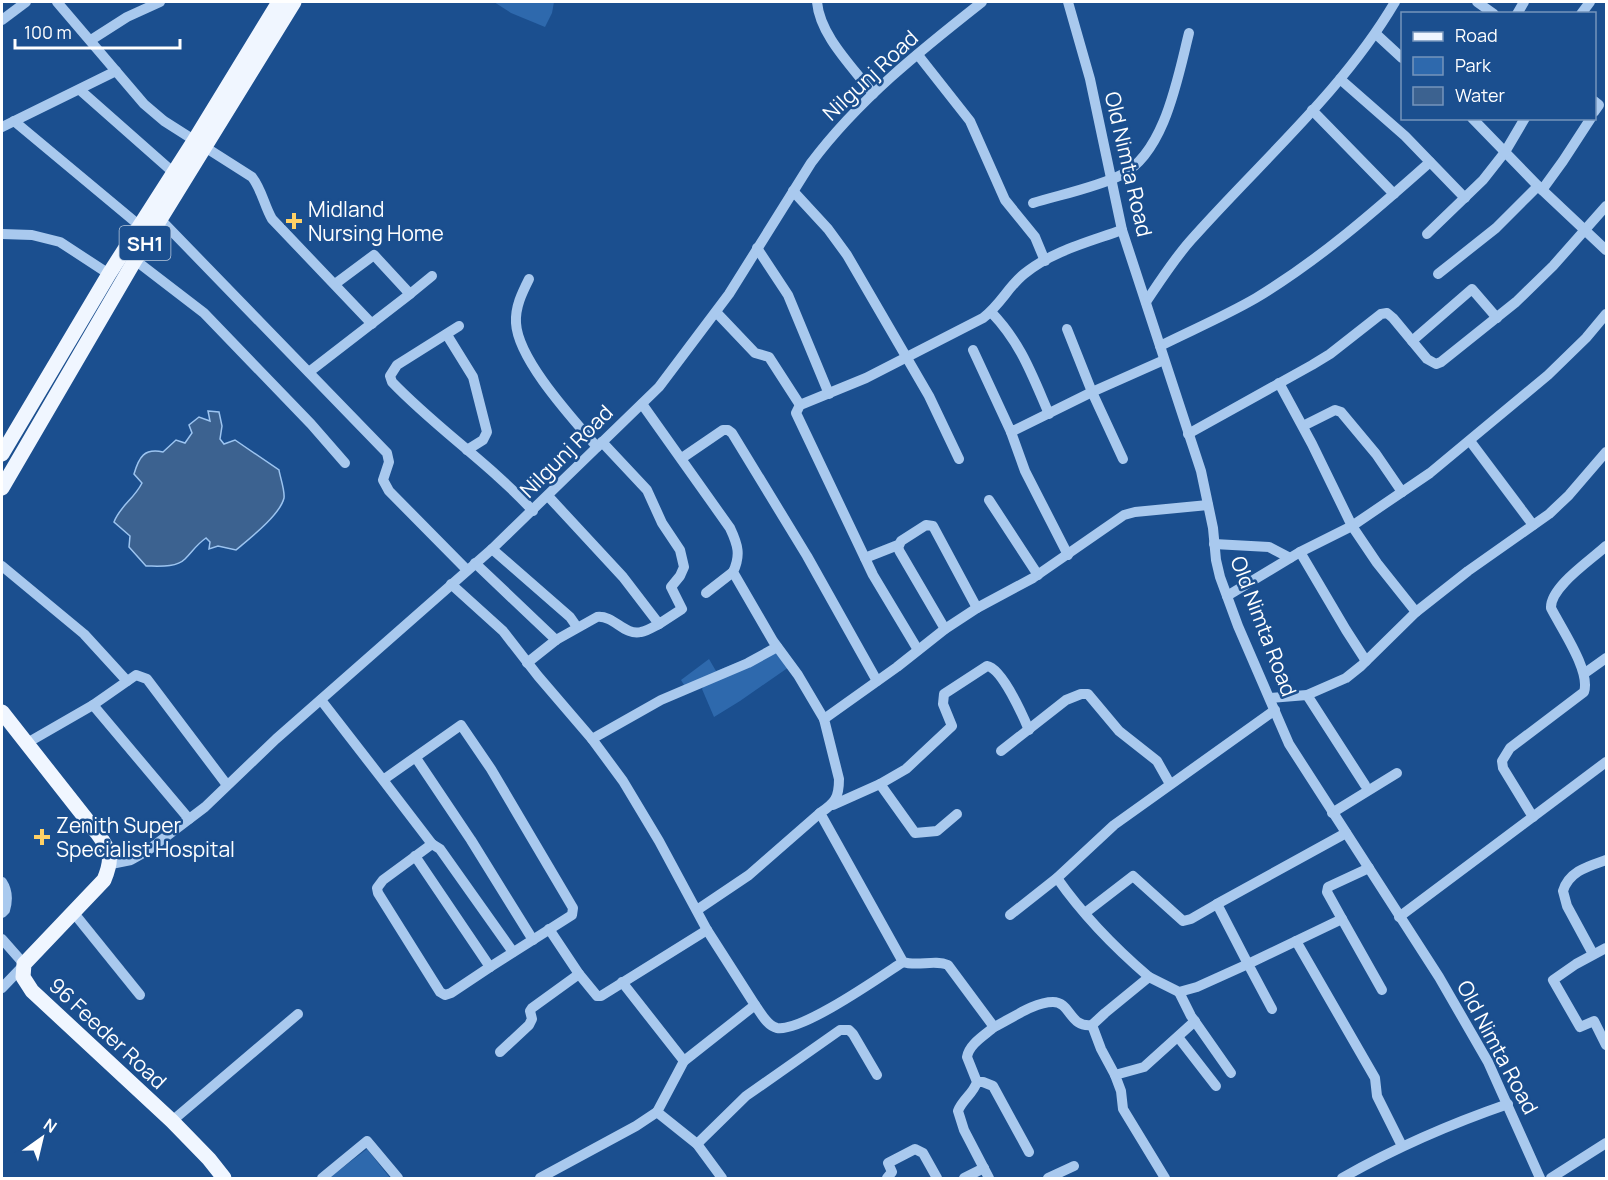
<svg xmlns="http://www.w3.org/2000/svg" width="1608" height="1180" font-family="Manrope,sans-serif">
<rect width="100%" height="100%" fill="#1b4f8f"/>
<!-- green -->
<g fill="#2e69ad">
<polygon points="494,2 554,2 552,13 545,27 511,13"/>
<polygon points="777,647 789,667 740,701 714,717 702,689 705,685 689,693 681,680 709,659 716,671"/>
<polygon points="367,1149 390,1178 329,1178"/>
</g>
<!-- water -->
<path fill="#3c6290" stroke="#9cc4f0" stroke-width="1.5" d="M208,411L219,412L222,426L220,439L224,444L235,440L279,470C280,477 285,490 284,498C280,515 249,539 236,550L218,546L209,549L210,542L206,538C196,545 193,551 185,559C176,568 158,566 146,566L129,547L130,536L114,522C120,506 134,499 142,483L134,474C139,457 144,448 163,452L176,440L185,443L192,433L189,425L199,417L210,421Z"/>
<g fill="none" stroke-linecap="round" stroke-linejoin="round">
<!-- minor -->
<g stroke="#a9c9ee" stroke-width="10">
<path d="M57,2L144,104L164,121L252,177C262,190 264,205 272,219L372,324"/>
<path d="M817,2C820,36 853,67 873,94"/>
<polyline points="1068,2 1090,79 1122,230 1201,471 1213,528 1216,560 1220,577 1238,626 1289,744 1439,977 1488,1062 1540,1178"/>
<polyline points="1477,2 1494,14"/>
<polyline points="1517,14 1524,2"/>
<polyline points="1581,14 1590,2"/>
<polyline points="2,20 26,2"/>
<polyline points="1376,34 1402,58"/>
<polyline points="91,40 127,17 160,2"/>
<polyline points="918,55 970,121 1005,200 1035,237 1045,261"/>
<polyline points="1340,79 1405,136 1465,198"/>
<polyline points="80,90 174,173"/>
<polyline points="1594,101 1599,105 1594,112"/>
<polyline points="1312,110 1394,194"/>
<polyline points="1472,118 1538,186 1606,250"/>
<polyline points="14,121 140,226"/>
<polyline points="2,127 116,71"/>
<polyline points="1542,190 1563,161 1591,118"/>
<polyline points="793,191 828,229 847,255 929,396 959,459"/>
<path d="M1033,203C1059,195 1098,187 1121,175C1165,153 1178,76 1189,33"/>
<polyline points="160,219 387,453 389,462 383,480 389,491 467,570"/>
<polyline points="2,234 32,235 60,242 109,274"/>
<polyline points="1427,234 1483,180 1505,152 1525,118"/>
<polyline points="757,248 788,295 829,394"/>
<polyline points="135,260 204,313 311,424 345,463"/>
<polyline points="1438,274 1496,228 1538,186"/>
<path d="M529,279C522,293 515,307 516,323C518,360 573,419 597,447"/>
<polyline points="410,294 432,276"/>
<path d="M1146,302C1160,281 1174,259 1191,240C1260,162 1342,92 1395,2"/>
<polyline points="716,312 755,353 769,357 800,405"/>
<path d="M991,312C1021,343 1032,375 1049,414"/>
<path d="M459,326L397,365L390,376L392,382C436,428 490,464 533,511"/>
<polyline points="1067,329 1092,392 1123,459"/>
<polyline points="447,335 473,377 487,432 483,440 467,450"/>
<polyline points="1412,341 1472,289 1497,318"/>
<path d="M1160,346C1192,330 1225,316 1256,298C1319,260 1375,211 1430,162"/>
<polyline points="973,350 1011,432 1092,392 1164,360"/>
<polyline points="309,372 410,294 374,255 335,284"/>
<polyline points="1279,383 1312,444 1352,526 1377,563 1416,612"/>
<path d="M642,404L730,528C738,545 741,555 733,572L773,641L798,675L824,719"/>
<polyline points="1303,426 1335,410 1341,412 1376,454 1402,492"/>
<polyline points="1011,432 1025,471 1068,555"/>
<polyline points="1188,434 1312,365 1330,354 1381,314 1387,313 1393,318 1427,359 1436,364 1441,362 1516,302 1553,266 1606,206"/>
<polyline points="1470,441 1533,525"/>
<polyline points="682,458 723,430 728,430 732,433 807,556 877,681"/>
<polyline points="548,496 623,577 659,624 682,609 671,587 680,576 684,567 680,550 662,523 647,490 602,442"/>
<polyline points="989,500 1038,575"/>
<polyline points="1214,544 1269,547 1290,558"/>
<polyline points="492,549 570,617 577,627"/>
<polyline points="1300,552 1346,630 1366,661"/>
<polyline points="865,558 898,545"/>
<polyline points="475,563 556,640"/>
<polyline points="2,566 84,634 127,681"/>
<polyline points="451,584 503,631 538,676 592,739 623,781 659,841 707,930 755,1005 684,1061 657,1112 697,1144 722,1178"/>
<polyline points="706,593 733,572"/>
<polyline points="1227,596 1300,552 1352,526 1430,473 1548,375 1586,338 1606,314"/>
<polyline points="945,629 900,552 898,548 901,541 926,525 933,526 977,608"/>
<path d="M918,650L873,575L796,413L800,405L866,378L983,318C1001,304 1008,287 1024,274C1052,251 1089,242 1122,230"/>
<path d="M527,663L556,640L597,617C614,615 624,636 641,632C647,631 653,627 659,624"/>
<polyline points="1585,673 1606,658"/>
<polyline points="1307,695 1365,785"/>
<polyline points="1270,698 1307,695 1346,678 1361,666 1416,612 1468,571 1549,514 1569,495 1606,452"/>
<polyline points="321,700 383,780 461,725 491,769 573,908 572,915 490,967 451,993 445,995 440,992 378,893 377,888 383,880 432,844 383,780"/>
<polyline points="93,705 189,819"/>
<polyline points="592,739 661,700 748,663 777,647"/>
<polyline points="27,743 93,705 136,675 147,679 227,785"/>
<polyline points="1001,751 1066,700 1081,694 1088,694 1119,731 1157,761 1170,784"/>
<polyline points="416,758 471,840 533,940"/>
<polyline points="880,784 915,833 937,831 957,814"/>
<path d="M833,805L880,784L906,769L952,726L943,704L944,694L987,666C1002,668 1023,716 1029,730"/>
<polyline points="1332,813 1397,773"/>
<path d="M1533,817L1503,768L1502,761L1510,748L1584,692C1591,671 1561,628 1551,608C1550,587 1591,560 1606,546"/>
<polyline points="432,844 440,849 513,952"/>
<polyline points="415,856 490,967"/>
<path d="M111,864L131,860L147,851L205,807L276,739L492,549L659,387L729,294L811,163C858,100 921,50 982,2"/>
<path d="M1057,878C1083,915 1115,948 1149,977"/>
<path d="M2,882C8,891 8,900 5,910L2,913"/>
<polyline points="697,910 749,875 820,813"/>
<polyline points="73,912 140,995"/>
<polyline points="1085,913 1133,876 1183,921 1191,919 1217,904"/>
<polyline points="1010,915 1057,878 1114,825 1275,710"/>
<polyline points="1399,917 1606,762"/>
<polyline points="1342,919 1382,990"/>
<polyline points="549,929 579,974 597,996 601,996 707,930"/>
<polyline points="2,939 24,964"/>
<polyline points="1296,941 1375,1078 1377,1096 1402,1146"/>
<polyline points="1606,948 1576,964 1553,980 1580,1027 1594,1021 1606,1045"/>
<path d="M1593,954L1567,906L1563,891C1569,871 1589,866 1606,860"/>
<polyline points="622,982 684,1061"/>
<polyline points="2,988 23,966"/>
<polyline points="1179,992 1191,1016 1231,1073"/>
<path d="M755,1005C761,1013 767,1026 777,1028C802,1032 880,977 903,962"/>
<polyline points="1272,1009 1248,964 1342,919 1327,892 1328,887 1369,868"/>
<polyline points="1092,1025 1101,1049 1115,1075"/>
<path d="M994,1027C1011,1019 1034,1002 1053,1002C1071,1002 1069,1028 1092,1025L1105,1013L1149,977L1179,992L1197,987L1248,964L1217,904L1346,833"/>
<polyline points="1178,1037 1216,1086"/>
<polyline points="500,1052 529,1025 532,1019 530,1011 532,1008 579,974"/>
<polyline points="977,1082 983,1082 993,1086 1029,1152"/>
<polyline points="172,1121 298,1014"/>
<polyline points="697,1144 746,1096 840,1030 849,1030 853,1034 877,1075"/>
<polyline points="322,1178 367,1141 398,1178"/>
<polyline points="540,1178 636,1126 657,1112"/>
<polyline points="887,1178 892,1172 888,1163 915,1149 923,1153 937,1178"/>
<polyline points="964,1178 984,1168"/>
<path d="M989,1178L964,1130L958,1111C962,1100 973,1094 977,1082L967,1057C969,1044 985,1035 994,1027L948,965C934,959 918,967 903,962L820,813C835,803 839,798 839,779L824,719L897,667L945,629L977,608L1033,578L1124,515L1135,512L1208,505"/>
<polyline points="1048,1178 1074,1166"/>
<polyline points="1165,1178 1123,1109 1121,1091 1115,1075 1144,1067 1195,1021"/>
<path d="M1342,1178C1395,1148 1450,1124 1508,1104"/>
<polyline points="1551,1178 1606,1143"/>
</g>
<!-- major -->
<g stroke="#f0f6ff" stroke-width="15">
<polyline points="2,454 109,274 194,141 279,2"/>
<polyline points="2,488 135,260 294,2"/>
<path d="M2,712L98,834C111,852 113,858 104,880L24,964L23,977L32,991L172,1121L209,1159L224,1178"/>
</g>
</g>
<!-- markers -->
<g fill="#ffd166" stroke="#1b4f8f" stroke-width="2">
<path d="M291 212h6v6h6v6h-6v6h-6v-6h-6v-6h6z"/>
<path d="M39 828h6v6h6v6h-6v6h-6v-6h-6v-6h6z"/>
</g>
<g text-anchor="middle" dominant-baseline="central" stroke-width="5" stroke-linejoin="round" paint-order="stroke">
<!-- shield labels -->
<rect fill="#1b4f8f" stroke="#bbcadd" stroke-width="1.5" x="119.5" y="226" width="51" height="34" rx="4.5"/>
<g font-size="20" font-weight="bold" fill="#fff">
<text x="145" y="243">SH1</text>
</g>
<!-- street labels -->
<g font-size="21" fill="#fff" stroke="#1b4f8f">
<text transform="translate(870 75) rotate(-43)">Nilgunj Road</text>
<text transform="translate(1129 164) rotate(77)">Old Nimta Road</text>
<text transform="translate(566 451) rotate(-45)">Nilgunj Road</text>
<text transform="translate(1264 626) rotate(69)">Old Nimta Road</text>
<text transform="translate(108 1033) rotate(43)">96 Feeder Road</text>
<text transform="translate(1498 1047) rotate(62)">Old Nimta Road</text>
</g>
<!-- poi labels -->
<g font-size="21" fill="#fff" stroke="#1b4f8f" text-anchor="start">
<text x="308" y="209">Midland<tspan x="308" dy="24">Nursing Home</tspan></text>
<text x="56" y="825">Zenith Super<tspan x="56" dy="24">Specialist Hospital</tspan></text>
</g>
</g>
<!-- border -->
<rect width="1608" height="1180" fill="none" stroke="#ffffff" stroke-width="6"/>
<!-- legend -->
<rect x="1401" y="12" width="195" height="108" fill="#1b4f8f" stroke="#7695bc" stroke-width="1.5"/>
<rect x="1413" y="32" width="30" height="9" fill="#f0f6ff" stroke="#7695bc" stroke-width="1.5"/>
<text x="1455" y="42" font-size="18" fill="#ffffff">Road</text>
<rect x="1413" y="57" width="30" height="18" fill="#2e69ad" stroke="#7695bc" stroke-width="1.5"/>
<text x="1455" y="72" font-size="18" fill="#ffffff">Park</text>
<rect x="1413" y="87" width="30" height="18" fill="#3c6290" stroke="#7695bc" stroke-width="1.5"/>
<text x="1455" y="102" font-size="18" fill="#ffffff">Water</text>
<!-- north arrow -->
<g transform="translate(42 1138) rotate(34)" stroke="#1b4f8f" stroke-width="4.5" paint-order="stroke">
<path d="M0-4.5L10 22L0 15L-10 22Z" fill="#ffffff"/>
<text y="-9" font-size="16" font-weight="bold" text-anchor="middle" fill="#ffffff">N</text>
</g>
<!-- scale -->
<path d="M15 39v9h165v-9" fill="none" stroke="#ffffff" stroke-width="3"/>
<text x="24" y="39" font-size="18" fill="#ffffff" stroke="#1b4f8f" stroke-width="4.5" paint-order="stroke">100 m</text>
</svg>
